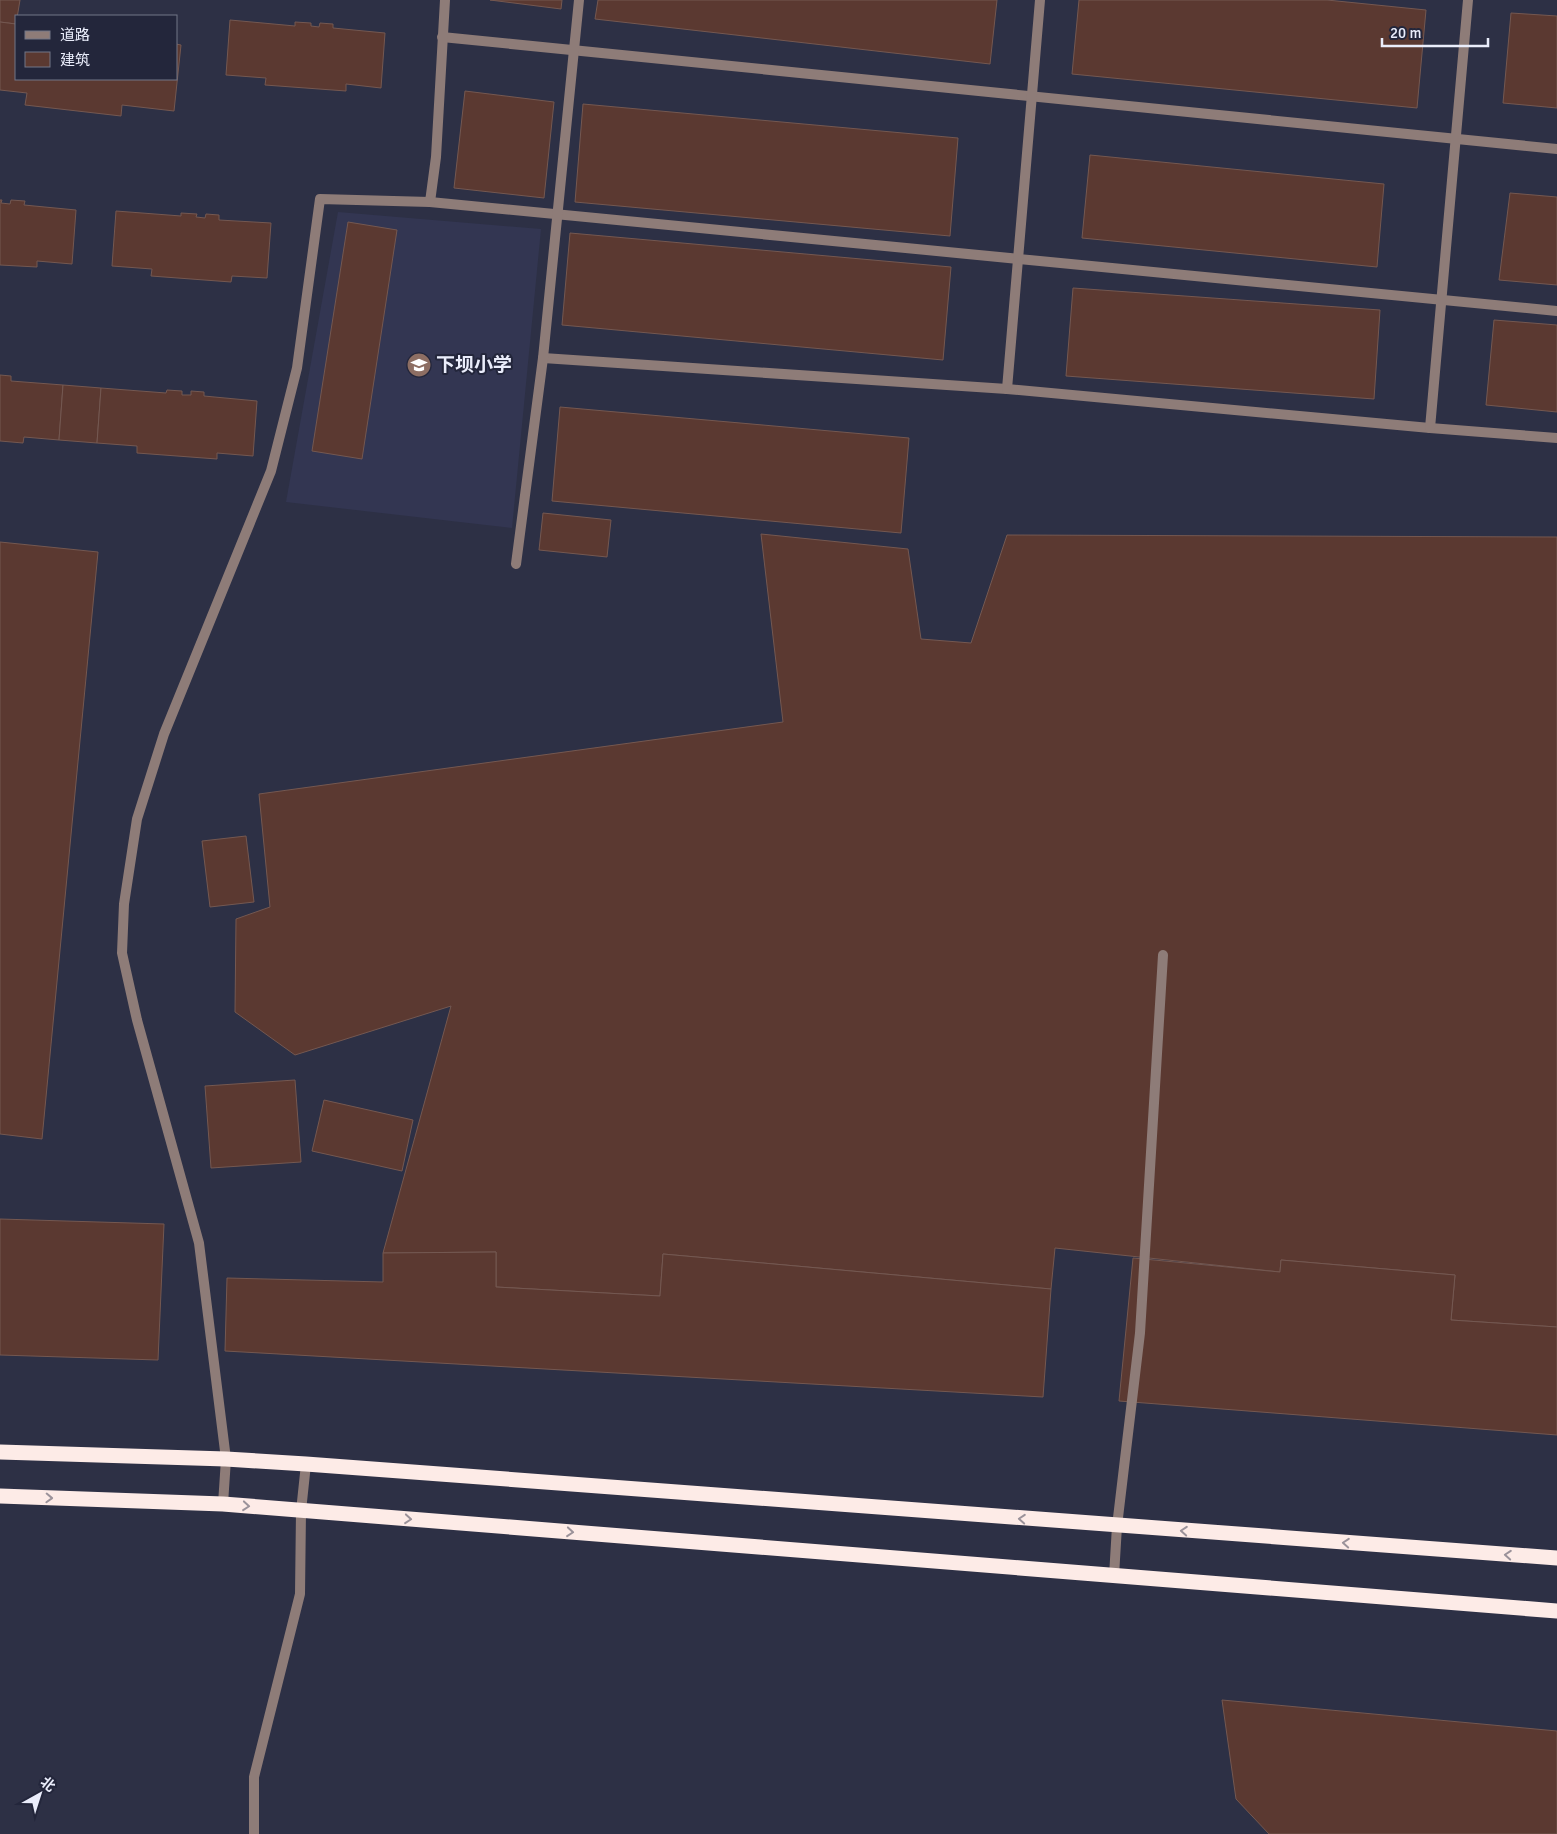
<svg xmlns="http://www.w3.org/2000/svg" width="1557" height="1834" font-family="Signika,'Noto Sans SC',sans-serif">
<rect width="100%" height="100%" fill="#2d3045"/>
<!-- built -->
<polygon fill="#333652" points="338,212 541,229 512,528 286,502"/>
<!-- building -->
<g fill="#5b3931" stroke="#745851">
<polygon points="0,0 20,0 16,24 0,22"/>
<polygon points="490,0 562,0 561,9"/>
<polygon points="598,0 997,0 990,64 595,19"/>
<polygon points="1079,0 1327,0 1426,10 1417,108 1072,74"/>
<polygon points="1511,13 1557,16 1557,108 1503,103"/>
<polygon points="230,20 295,26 295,22 311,23 311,26 319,27 320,23 333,24 333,28 385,33 381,88 346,84 346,91 265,85 266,78 226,75"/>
<polygon points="0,22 16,24 16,79 176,79 176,44 181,45 174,111 122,105 121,116 25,105 27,93 0,90"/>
<polygon points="465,91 554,102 544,198 454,188"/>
<polygon points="583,104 958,138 950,236 575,202"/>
<polygon points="1090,155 1384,184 1377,267 1082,238"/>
<polygon points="1510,193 1557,197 1557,285 1499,280"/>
<polygon points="0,200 2,200 1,203 10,204 11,200 25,201 24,205 76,210 72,264 37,261 37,267 0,265"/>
<polygon points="116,211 181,216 181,213 197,214 196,217 205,218 206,214 219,215 219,220 271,223 267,278 232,276 231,282 151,276 152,269 112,266"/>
<polygon points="348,222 397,230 362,459 312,451"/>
<polygon points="570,233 951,267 943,360 562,325"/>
<polygon points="1073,288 1380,310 1374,399 1066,376"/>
<polygon points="1494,320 1557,325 1557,412 1486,405"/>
<polygon points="0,375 11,376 11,381 63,385 59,440 24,437 23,443 0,441"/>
<polygon points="63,385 101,388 97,443 59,440"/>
<polygon points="101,388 166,393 167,390 182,391 182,395 191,395 191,391 204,392 204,396 257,401 253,456 217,453 217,459 137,453 137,446 97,443"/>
<polygon points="560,407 909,438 901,533 552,501"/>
<polygon points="543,513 611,520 607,557 539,550"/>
<polygon points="761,534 908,549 921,639 971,643 1007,535 1557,537 1557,1327 1451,1320 1455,1275 1281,1260 1280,1272 1055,1248 1051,1289 663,1254 660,1296 496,1287 496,1252 383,1253 451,1006 295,1055 235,1012 236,919 270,907 259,794 783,722"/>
<polygon points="0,542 98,552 42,1139 0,1134"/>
<polygon points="246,836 254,902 210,907 202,841"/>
<polygon points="295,1080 301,1162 211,1168 205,1086"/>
<polygon points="324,1100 413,1120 402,1171 312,1151"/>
<polygon points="0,1219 164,1224 158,1360 0,1355"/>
<polygon points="496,1252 496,1287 660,1296 663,1254 1051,1289 1043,1397 225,1351 227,1278 383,1282 383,1253"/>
<polygon points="1133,1258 1280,1272 1281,1260 1455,1275 1451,1320 1557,1327 1557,1435 1119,1401"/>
<polygon points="1222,1700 1557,1731 1557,1834 1269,1834 1236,1799"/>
</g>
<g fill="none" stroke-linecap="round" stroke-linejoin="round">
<!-- lane -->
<g stroke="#8e7c78" stroke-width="10">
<polyline points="442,37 1557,149"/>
<polyline points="430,202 1557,311"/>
<polyline points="543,358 1007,389 1430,428 1557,438"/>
</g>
<!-- street -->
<g stroke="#8e7c78" stroke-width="10">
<polyline points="1007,389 1040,0"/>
<polyline points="1430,428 1468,0"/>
<polyline points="516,564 543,358 579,0"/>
<polyline points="223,1504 226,1459 199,1243 137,1020 122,953 124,904 137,819 164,734 271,471 297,368 320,199 430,202 436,157 445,0"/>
<polyline points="1114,1576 1117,1526 1140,1333 1163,955"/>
<polyline points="254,1834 254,1777 300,1594 301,1511 306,1464"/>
</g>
<!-- highway -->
<g stroke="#fdebe7" stroke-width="15">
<polyline points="0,1452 226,1459 306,1464 1557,1558"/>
<polyline points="0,1496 223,1504 1557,1611"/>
</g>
</g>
<!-- one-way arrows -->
<defs><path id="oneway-chevron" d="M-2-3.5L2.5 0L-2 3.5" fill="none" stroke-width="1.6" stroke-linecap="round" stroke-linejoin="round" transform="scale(1.25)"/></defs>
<g stroke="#9b929a">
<use href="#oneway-chevron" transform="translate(49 1498) rotate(2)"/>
<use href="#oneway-chevron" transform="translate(246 1506) rotate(5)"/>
<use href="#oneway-chevron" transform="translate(408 1519) rotate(5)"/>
<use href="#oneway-chevron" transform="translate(1022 1519) rotate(-176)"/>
<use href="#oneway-chevron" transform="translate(1184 1531) rotate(-176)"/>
<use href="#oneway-chevron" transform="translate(570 1532) rotate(5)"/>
<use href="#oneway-chevron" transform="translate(1346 1543) rotate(-176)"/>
<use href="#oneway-chevron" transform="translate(1508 1555) rotate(-176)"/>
</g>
<!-- icons -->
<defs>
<symbol id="school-disc" viewBox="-11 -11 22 22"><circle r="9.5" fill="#8d6e63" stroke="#23263b"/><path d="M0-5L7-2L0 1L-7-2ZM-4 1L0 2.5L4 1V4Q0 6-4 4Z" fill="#fff"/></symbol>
</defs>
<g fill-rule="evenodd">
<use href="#school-disc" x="405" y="351" width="28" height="28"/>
</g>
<g text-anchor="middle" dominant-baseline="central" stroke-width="4" stroke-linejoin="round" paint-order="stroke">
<!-- poi labels -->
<g font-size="19" font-weight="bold" fill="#eaedfb" stroke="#23263b" text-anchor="start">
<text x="436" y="365">下坝小学</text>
</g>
</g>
<!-- legend -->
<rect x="15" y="15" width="162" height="65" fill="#23263b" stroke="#737688"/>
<rect x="25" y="31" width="25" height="8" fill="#8e7c78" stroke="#737688"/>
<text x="60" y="40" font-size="15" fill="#eaedfb">道路</text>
<rect x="25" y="52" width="25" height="15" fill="#5b3931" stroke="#737688"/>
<text x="60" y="65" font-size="15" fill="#eaedfb">建筑</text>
<!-- north arrow -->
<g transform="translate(40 1794) rotate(39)" stroke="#23263b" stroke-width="4" paint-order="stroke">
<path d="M0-4L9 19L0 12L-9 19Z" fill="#eaedfb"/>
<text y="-8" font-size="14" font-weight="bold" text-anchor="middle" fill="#eaedfb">北</text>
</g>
<!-- scale -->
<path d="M1382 38v8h106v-8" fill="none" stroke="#eaedfb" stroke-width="2.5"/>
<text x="1390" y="38" font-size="15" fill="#eaedfb" stroke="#23263b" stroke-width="4" paint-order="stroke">20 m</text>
</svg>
